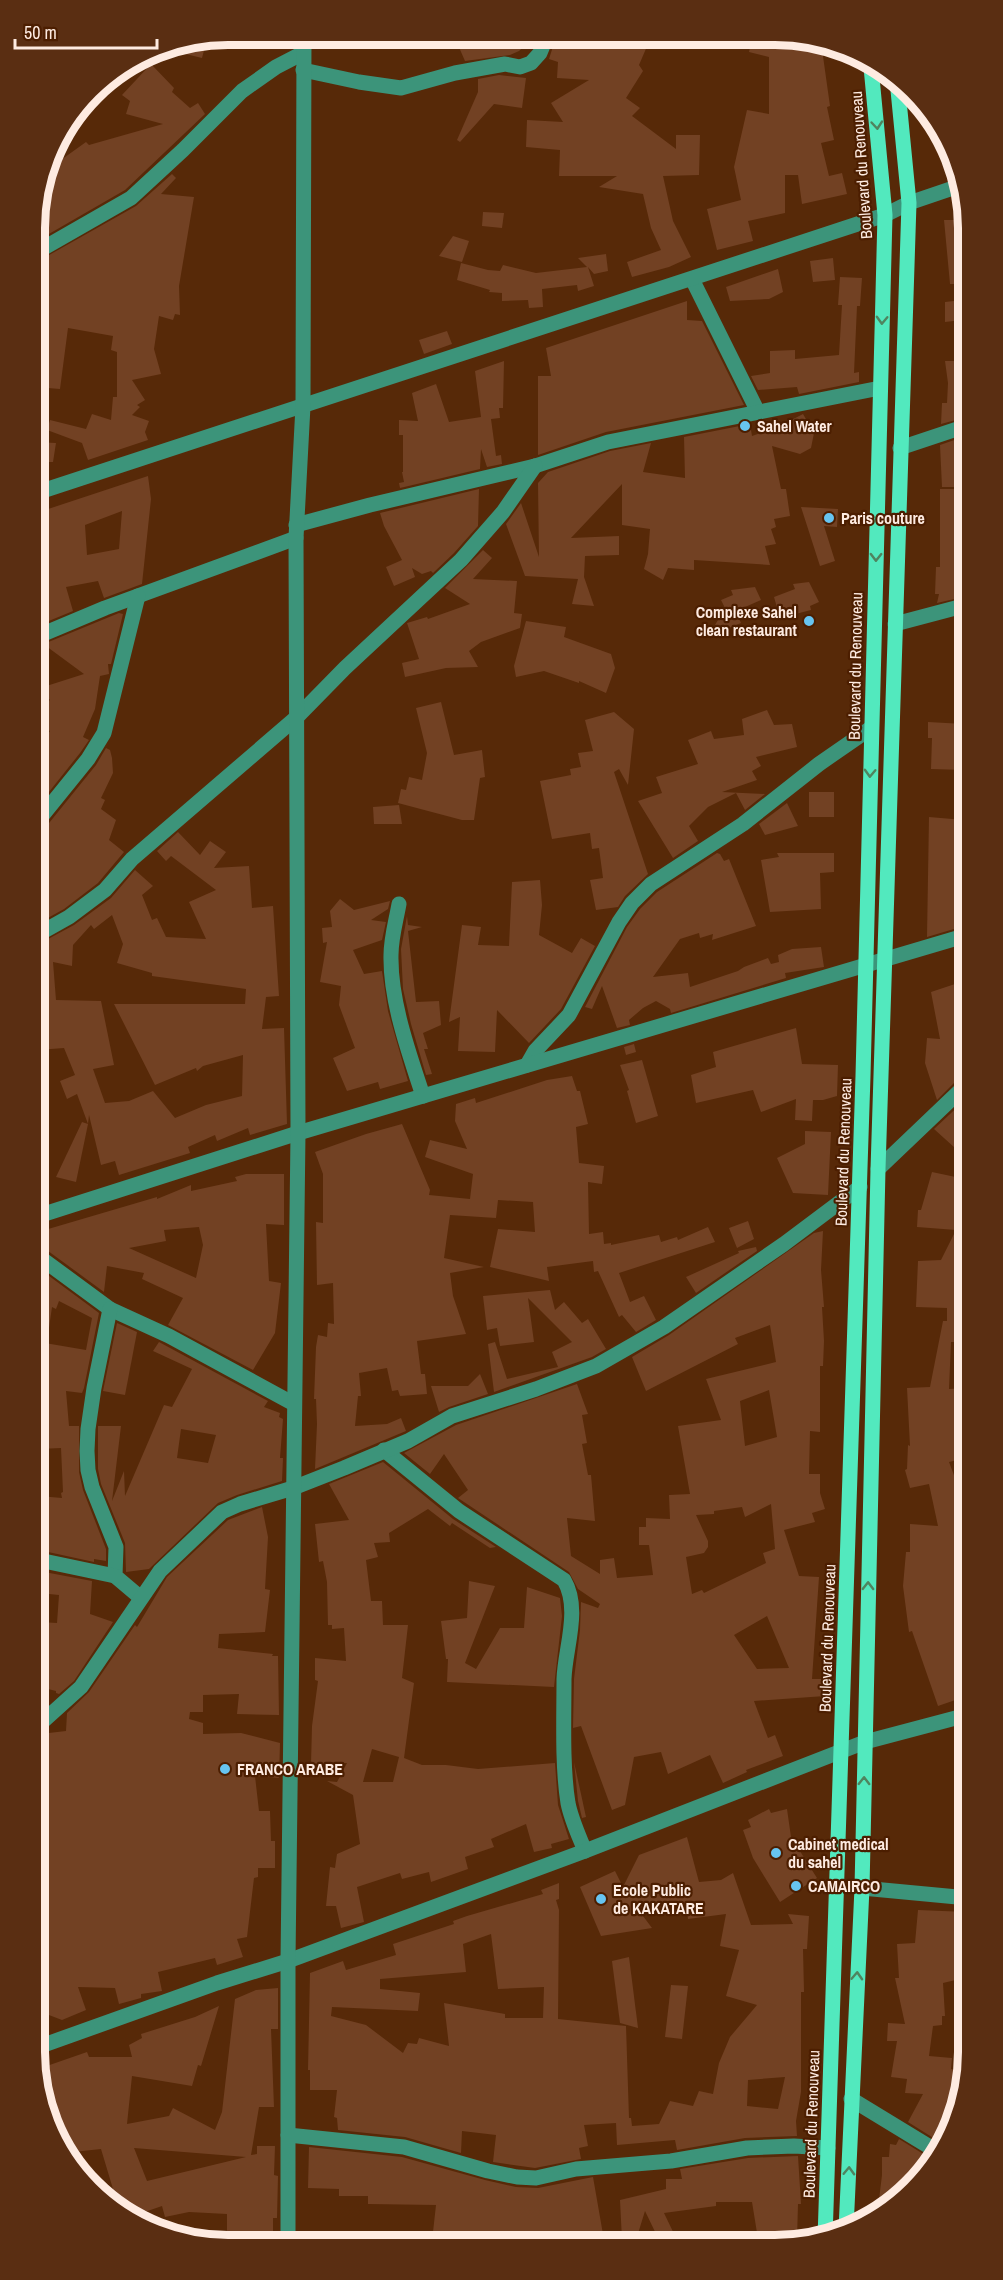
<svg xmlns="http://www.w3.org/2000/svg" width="1003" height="2280" font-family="'Archivo Narrow',sans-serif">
<rect width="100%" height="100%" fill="#572908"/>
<!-- building -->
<g fill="#724123" fill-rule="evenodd">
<polygon points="454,36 536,36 519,51 510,55 465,61"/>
<polygon points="556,37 651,37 639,65 643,71 626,98 640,108 632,116 676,149 676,135 700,135 699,175 663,176 673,221 691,257 669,267 632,277 627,262 661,250 651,228 643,194 599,187 617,176 559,176 560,150 526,147 527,120 563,122 551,103 589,80 557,78 558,62 549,59"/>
<polygon points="752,38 813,38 821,42 830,106 827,107 834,140 821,143 829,176 842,173 847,194 802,204 798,175 785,175 785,213 748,221 753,241 717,250 707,209 741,200 734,167 747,110 769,114 769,57 749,52"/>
<polygon points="207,39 202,58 161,48 194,41"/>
<polygon points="151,64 174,88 172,92 190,108 198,103 205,114 125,190 35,242 35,226 49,220 38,202 47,170 86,142 89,145 163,124 126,114 130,101 122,95"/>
<polygon points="499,75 526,78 522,108 494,104 460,142 457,140 478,92 478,79"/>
<polygon points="172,174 176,178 161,194 194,197 179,286 180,315 175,314 173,320 159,316 154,349 161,374 132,380 145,400 137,405 140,407 132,415 149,421 145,432 148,440 88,460 82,443 47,430 50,420 86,429 92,414 111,420 113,397 117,397 117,352 111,350 113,336 68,328 60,389 36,387 35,337 38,336 44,316 40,287 35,289 35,263 136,206"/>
<polygon points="483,212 504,213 502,228 482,226"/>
<polygon points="944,220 962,220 962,284 950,284"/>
<polygon points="453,236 469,241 462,262 439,256"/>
<polygon points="606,254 608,271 594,274 588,267 594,286 578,291 577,285 542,289 543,307 529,308 528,300 502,301 502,293 489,292 490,290 457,280 461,263 488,270 500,271 503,265 536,273 587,267 578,258"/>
<polygon points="833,258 835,280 813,282 810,261"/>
<polygon points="778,269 783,292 769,299 730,301 726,287"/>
<polygon points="840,277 862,278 860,306 857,306 854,373 859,372 859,382 799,394 797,387 758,390 751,376 770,373 770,351 795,350 795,359 839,355 842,305 838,305"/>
<polygon points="962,300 962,320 945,322 945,302"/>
<polygon points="687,301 687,320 702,321 744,405 606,432 538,455 538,376 551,376 546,348"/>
<polygon points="447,331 452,344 424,354 419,340"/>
<polygon points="504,361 503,408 499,408 500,418 491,419 496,456 501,455 502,464 487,467 481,449 480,469 400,488 399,483 404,482 402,472 403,472 403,435 399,435 399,420 418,421 412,393 436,384 449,422 481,417 475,371"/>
<polygon points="945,361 962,361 963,418 941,424 942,403 947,403 948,383"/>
<polygon points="803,414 814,433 811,448 800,454 772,446 781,489 786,489 790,516 774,519 776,527 771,529 776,544 765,546 770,565 694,560 694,570 668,568 663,580 644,569 648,554 650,529 622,525 622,484 571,538 619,536 619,555 585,556 584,577 594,606 572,604 578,579 525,576 506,524 521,503 539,557 538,483 548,472 610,451 651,443 643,472 685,478 684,437 750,424 752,436 778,427"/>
<polygon points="963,437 963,487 942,487 940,445"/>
<polygon points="36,442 56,443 53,462 36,462"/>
<path d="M148,476L151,499L142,584L104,598L98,581L66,587L73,611L39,625L36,617V513ZM122,511L119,549L87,555L85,525Z"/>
<polygon points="479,489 478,526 454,553 433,573 431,571 422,574 412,568 415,577 394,586 386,567 402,560 384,526 380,513"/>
<polygon points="940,489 956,489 955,535 963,535 963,597 937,603 939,594 935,594 936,567 940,567"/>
<polygon points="801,507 838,509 837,527 824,526 835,561 820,566"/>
<polygon points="483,550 492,558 473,579 517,581 514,613 522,614 520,628 481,642 469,651 478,667 446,668 405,677 402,663 419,659 407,623 427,617 428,619 470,604 445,588"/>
<polygon points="809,582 819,602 810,606 811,610 780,618 774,597 795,589 793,584"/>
<polygon points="755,587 761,600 736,611 741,623 708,637 725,608 721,600 733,595 731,590"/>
<polygon points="119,613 123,614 111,664 108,664 109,674 100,676 95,709 83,737 89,740 80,753 37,807 37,749 50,731 39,726 50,699 37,706 37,689 84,674 46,646 46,643"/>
<polygon points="526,621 566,627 564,637 611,654 615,668 606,693 579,681 579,683 544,671 516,677 514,666"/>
<polygon points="441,702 454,755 482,750 485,777 480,778 474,820 462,820 398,803 401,789 406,790 409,777 422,780 427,753 416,708"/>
<polygon points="767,710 774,725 792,724 797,747 756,757 761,766 752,771 757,780 722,792 765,794 745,810 736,793 708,807 689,826 698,841 673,858 638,801 662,793 656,777 698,764 688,740 711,731 714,739 744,735 742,719"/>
<polygon points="614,712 634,729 628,785 619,769 614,772 648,874 625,896 618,907 596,910 590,880 603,878 599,848 592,849 590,833 552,839 540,781 571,775 570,769 581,767 578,753 593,751 585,720"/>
<polygon points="928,722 964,724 964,770 931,769 932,738 928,738"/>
<polygon points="106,748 110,750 112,758 113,773 101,798 105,800 101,809 116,820 109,840 124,852 98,883 64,909 37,924 37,832 45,828 96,765"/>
<rect x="809" y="792" width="25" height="25"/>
<polygon points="787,803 798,826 765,835 759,824"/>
<polygon points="399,805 402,824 374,824 373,807"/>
<polygon points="929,817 964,820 964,926 927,937"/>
<path d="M178,832L200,855L210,841L226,852L214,868L249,866L252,908L273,906L279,996L266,997L262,1029L284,1028L287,1124L250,1135L248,1128L217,1141L215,1135L188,1147L190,1153L119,1175L115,1161L101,1165L89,1115L88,1124L77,1094L67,1099L60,1081L75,1075L64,1048L38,1050L37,945L74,925L111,898L135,870L153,886L142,895L152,920L157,918L166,937L206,939L189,902L216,890L171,856L166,861L157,851ZM112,915L123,944L117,963L152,973V976L246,989L245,1004H114L155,1085L196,1068L197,1071L203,1066L243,1055L242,1096L206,1105L175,1118L153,1091L129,1101L105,1103L93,1069L114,1065L101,1001L56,1000L53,962L72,966L73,945L91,925L94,929Z"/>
<polygon points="717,853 720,854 724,861 729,859 756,926 712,940 713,934 700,938 699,933 680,939 653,977 688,973 690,987 738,971 744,967 768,958 771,964 779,962 778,955 792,949 821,947 824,967 785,973 786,978 671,1013 670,1009 656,1001 643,1008 629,1020 630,1025 617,1028 602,986 592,1009 585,1007 627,927 640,909 657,892"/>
<polygon points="777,853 834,853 834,872 820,873 821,909 770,912 761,860 779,857"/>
<polygon points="540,880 542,905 539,935 572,953 581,938 595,946 561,1009 529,1043 497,1010 495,1052 458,1051 460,1017 449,1022 462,925 481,927 478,945 509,946 512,882"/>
<polygon points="340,899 354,910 390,901 388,909 371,920 386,922 382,940 353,950 364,974 382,971 388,1011 408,1081 380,1089 378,1082 347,1091 333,1058 355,1048 339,1005 341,986 320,982 327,942 323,943 322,928 332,927 330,911"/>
<polygon points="407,916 408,925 422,927 408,931 416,1002 439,1001 441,1025 423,1033 428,1049 424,1049 432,1074 426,1075 411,1024 403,989 401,949"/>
<polygon points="964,981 965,1077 958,1079 937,1100 925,1063 927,1038 940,1039 931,992"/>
<polygon points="796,1028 802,1064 838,1065 837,1096 823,1100 813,1100 812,1121 795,1120 796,1099 761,1112 753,1090 696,1103 691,1075 716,1067 713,1052"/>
<polygon points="634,1044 636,1052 626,1055 624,1047"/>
<polygon points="642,1060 658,1116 636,1123 627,1091 629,1090 620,1065"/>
<polygon points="572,1076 577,1091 580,1091 588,1124 576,1127 579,1163 604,1166 602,1184 588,1182 589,1234 603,1232 604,1244 611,1243 611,1245 659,1235 661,1242 677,1237 678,1240 708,1227 715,1242 619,1273 630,1302 644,1296 656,1320 636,1332 622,1315 619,1317 598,1271 594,1272 593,1261 547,1267 549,1281 490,1267 498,1229 535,1232 533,1202 498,1200 496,1218 450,1215 444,1258 484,1267 450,1273 453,1296 466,1334 417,1341 421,1374 425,1374 427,1394 400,1396 398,1390 392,1391 387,1368 359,1373 361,1396 358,1396 355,1426 387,1424 401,1418 406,1431 315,1469 317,1424 316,1399 314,1399 316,1347 318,1335 327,1337 328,1323 334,1324 333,1283 317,1285 316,1222 323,1223 323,1174 315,1152 366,1134 402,1124 430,1190 429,1195 470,1199 473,1174 425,1157 430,1140 467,1149 455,1121 456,1104 475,1098 476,1103 547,1080"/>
<polygon points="965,1100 965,1157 934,1129"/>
<polygon points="82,1122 88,1124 76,1182 56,1177"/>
<polygon points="805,1131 831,1132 828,1195 793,1193 777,1158 805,1144"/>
<polygon points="932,1172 965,1179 966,1303 962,1303 962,1342 951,1342 949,1389 966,1388 966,1458 949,1462 966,1507 967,1696 938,1706 912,1631 909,1632 903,1586 906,1552 910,1552 910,1524 938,1526 929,1484 910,1488 905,1470 907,1469 908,1445 910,1446 907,1388 930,1387 943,1321 947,1321 947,1308 916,1307 918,1261 941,1260 956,1230 917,1227 918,1210 921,1210"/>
<path d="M246,1174H284V1225L266,1224L269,1281L281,1283L275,1333L253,1370L168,1325L183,1298L142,1279L144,1273L107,1266L104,1292L44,1248L38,1246V1232L157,1197V1199L191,1185V1191L237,1181L235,1177ZM199,1227L203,1245L196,1278L129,1248L166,1241L164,1230Z"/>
<polygon points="748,1221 754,1239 737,1248 729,1228"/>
<path d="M823,1231L821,1270L824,1307H822L824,1341L823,1366H820V1432L810,1431L809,1474H820V1493L825,1509L812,1513L815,1522L784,1530L799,1576L819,1577L812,1679H825V1696L754,1701L768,1738L775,1735L783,1756L746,1770L747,1772L723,1783L710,1755L668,1774L661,1752L634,1757L625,1805L612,1810L581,1726L573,1728L574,1679L580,1630L581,1602L598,1608L600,1604L578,1589L569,1572L458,1498L468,1490L444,1454L430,1474L404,1453L456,1425L577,1384L588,1414L582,1415L587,1443L582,1444L588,1475H591L595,1521L567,1518L571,1556L600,1574V1560L614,1558L617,1578L653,1575L649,1545H639V1527H646V1518L670,1519L669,1495L690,1494L678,1426L721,1420L706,1379L776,1362L770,1325L735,1338L738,1344L646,1391L632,1357L669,1335L814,1233ZM769,1390L777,1437L745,1446L740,1401ZM771,1504L775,1549L763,1553L766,1563L704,1593L702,1590L692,1594L686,1557L704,1553L708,1547V1541L696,1515L714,1514V1511L742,1507L745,1517ZM767,1616L789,1668L757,1669L734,1635Z"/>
<polygon points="756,1247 757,1251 696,1293 686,1277 739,1253 738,1251"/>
<polygon points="41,1270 99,1313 84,1388 82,1393 66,1391 69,1426 79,1426 79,1472 83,1490 106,1549 106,1561 94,1559 94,1562 39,1550 39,1496 62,1498 61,1493 63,1492 61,1448 39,1449 39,1342 86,1350 92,1318 59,1301 56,1309 52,1307 48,1335 39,1334 38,1274"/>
<polygon points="550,1290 555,1310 564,1302 582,1323 588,1319 606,1349 592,1357 494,1392 488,1344 495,1342 507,1379 558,1367 552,1352 572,1342 528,1298 534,1342 500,1346 497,1328 487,1330 483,1296"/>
<polygon points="117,1323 137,1332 125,1395 103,1391"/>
<path d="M159,1342L268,1401L264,1407L280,1413L279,1417L283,1419L280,1458H283L282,1481L237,1495L218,1503L149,1569L126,1572L125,1543L101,1484L98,1469V1426H121L112,1501L124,1471L125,1496L164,1405L172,1407L192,1369L153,1351ZM181,1429L216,1435L208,1463L177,1458Z"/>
<polygon points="480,1374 488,1394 449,1407 439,1412 431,1386 468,1386"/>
<path d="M383,1462L453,1519L496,1547L490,1548L452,1523L450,1526L428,1509L389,1533L390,1542L374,1543L378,1557L366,1560L371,1601H382L383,1625H408L402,1678L414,1683L404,1758L422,1765H446L478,1769L555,1763L558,1805L569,1839L551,1844L552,1848L534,1852L526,1824L491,1839L494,1847L465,1857L468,1869L431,1882L429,1872L402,1879L400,1873L357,1887L364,1922L341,1928L336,1906H326L330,1867L335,1868L337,1854L360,1844L353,1795L327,1781L337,1782L347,1763L311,1764L312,1726L318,1681L315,1680V1658L346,1661L344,1628L332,1629V1625H328L327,1582L323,1561L319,1562L315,1524L349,1520L329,1484ZM372,1749L399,1757L393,1782H363Z"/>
<polygon points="262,1507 268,1537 265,1589 270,1590 265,1632 219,1634 218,1648 273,1654 272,1656 278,1656 279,1715 237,1714 239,1694 203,1695 203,1712 190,1712 189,1719 203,1723 203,1734 241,1733 280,1743 279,1778 255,1776 259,1811 270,1811 271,1841 275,1841 275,1868 258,1868 258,1877 254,1878 247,1937 237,1939 243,1957 217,1965 215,1958 158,1972 162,1991 141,1994 141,1998 119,2004 115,1988 78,1987 86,2010 62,2020 41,2012 40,1734 66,1731 67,1713 89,1692 135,1625 137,1627 167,1577 228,1520"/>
<polygon points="39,1571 92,1581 90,1614 113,1622 74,1681 59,1694 56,1693 56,1691 40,1687 40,1622 57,1623 59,1595 39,1593"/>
<polygon points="469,1581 495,1586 465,1663 476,1669 500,1628 524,1628 527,1587 560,1598 562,1616 554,1687 447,1682 448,1659 446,1659 441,1621 467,1618"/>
<polygon points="574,1762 586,1817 582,1818 578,1801"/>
<polygon points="769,1809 771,1813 787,1809 791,1837 817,1878 780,1902 753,1858 743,1830 751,1827 748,1820"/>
<path d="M687,1837L699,1882L721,1880L733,1873L751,1925L793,1924L788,1914L809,1916L807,1949H803L804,1992H801V2092L796,2121L797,2136L745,2138L677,2150L675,2140L617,2145L616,2123L584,2125L588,2146L579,2148L581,2159L535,2168L493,2162L496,2135L462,2131L461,2153L405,2137L338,2130L337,2118L334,2117L337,2090H310V2070H308L310,1973L343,1961L346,1970L396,1955L393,1944L454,1924L453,1921L467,1916L543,1894L541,1890L559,1883V1899L556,1900L559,1910L558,2019L626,2026L629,2118H631L632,2126L659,2124L670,2101L693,2106L699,2091L713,2094L719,2063L730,2037L757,2005L726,1996L739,1950L720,1946L726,1914L688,1919L687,1909L640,1912L652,1928L601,1936L580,1887L615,1871L623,1887L639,1855ZM491,1934L498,1989L544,1987L543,2018H505V2014L444,2003L449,2046L419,2038L417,2044L408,2043L403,2053L366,2025L331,2016L332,2007L418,2011L420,1993L380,1989V1979L466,1972L463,1944ZM785,2077L778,2109L747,2106L748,2080Z"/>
<polygon points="918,1910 967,1912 965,1946 968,1945 968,1977 943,1983 945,2016 942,2016 942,2025 933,2026 929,2056 952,2058 951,2069 966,2073 954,2126 943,2144 908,2122 923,2094 905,2093 907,2079 891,2077 897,2041 887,2041 888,2023 905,2024 895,1978 899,1978 897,1944 915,1943"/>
<polygon points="629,1957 638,2028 620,2023 612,1961"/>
<polygon points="671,1985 688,1986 682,2039 665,2037"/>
<path d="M278,1988V2029H271L274,2107H259L251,2155L257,2154V2146H275L274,2175L278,2176L277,2218H273V2241L240,2242L244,2237L227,2235V2214L189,2212L165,2217L162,2206L136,2215L98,2196L113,2189L101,2149L64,2153L41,2103V2068L87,2052L89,2057H132L129,2045L142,2038L141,2034L195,2017L219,2006L201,2066L198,2065L192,2086L132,2076L127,2124L169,2116L173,2108L215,2130L222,2112L235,1999L256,1990ZM134,2148L246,2157L147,2181Z"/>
<polygon points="899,2139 933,2160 921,2179 877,2216 882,2175 882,2157 889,2157 890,2144 896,2145"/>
<polygon points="309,2147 402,2157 485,2180 516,2187 538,2188 593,2177 604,2240 432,2241 436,2205 368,2204 368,2196 339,2196 339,2189 308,2188"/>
<polygon points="798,2156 801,2204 798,2204 797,2239 758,2239 752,2202 716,2202 716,2206 664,2213 677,2240 659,2240 645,2211 636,2240 622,2240 620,2200 666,2189 666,2179 682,2179 680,2169 748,2158"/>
</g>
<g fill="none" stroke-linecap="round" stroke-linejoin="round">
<!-- minor -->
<g stroke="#3c947a" stroke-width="15">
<polyline points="303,70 359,82 401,88 455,73 505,64 520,67 531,63 540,53 547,36"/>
<polyline points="89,97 111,76"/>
<polyline points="35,253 131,198 183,150 242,91 276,67 303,53"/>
<polyline points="692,279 758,412"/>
<polyline points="900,448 963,427"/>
<polyline points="36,493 885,215 909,203 962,185"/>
<polyline points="296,525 370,505 535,466 608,442 880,388"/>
<polyline points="895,624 963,606"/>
<polyline points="36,637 105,608 296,538"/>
<polyline points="37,822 88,759 104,733 138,596"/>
<path d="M399,904C396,921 391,938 391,955C390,1001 409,1053 423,1096"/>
<polyline points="37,935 69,917 105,890 132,859 297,717 345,668 461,560 503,512 535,466"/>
<polyline points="527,1065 535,1051 569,1015 619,922 632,903 651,884 743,824 819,764 871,728"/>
<polyline points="878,1169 965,1086"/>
<polyline points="38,1216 298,1133 964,936"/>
<polyline points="38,1256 110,1309 169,1336 294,1404"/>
<polyline points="110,1309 94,1388 88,1429 87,1451 88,1470 92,1487 116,1547 115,1576 141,1598"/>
<path d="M384,1450L459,1511L564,1580C581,1609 565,1648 564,1679C564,1717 562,1766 568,1803C571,1819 579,1836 585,1851"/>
<polyline points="39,1560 115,1576"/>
<polyline points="40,1724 81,1687 160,1571 222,1512 240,1504 293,1488 344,1468 408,1441 452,1416 536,1389 596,1366 664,1327 784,1244 860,1187"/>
<polyline points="862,1888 968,1898"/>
<polyline points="41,2046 217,1983 288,1961 585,1851 865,1742 967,1715"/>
<polyline points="851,2099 938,2152"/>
<polyline points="288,2135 404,2147 488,2171 517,2177 536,2178 576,2169 671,2161 747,2148 794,2146 828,2148"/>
<polyline points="288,2241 288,1961 298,1133 296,538 303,406 304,35"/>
</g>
<!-- major -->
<g stroke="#52e9be" stroke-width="15">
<polyline points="846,2229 862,1888 878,1169 909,203 897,80"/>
<polyline points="825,2239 863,1076 885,215 871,67"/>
</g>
</g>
<!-- one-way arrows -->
<defs><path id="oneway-chevron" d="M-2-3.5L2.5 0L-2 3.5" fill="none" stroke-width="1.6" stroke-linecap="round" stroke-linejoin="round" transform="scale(1.5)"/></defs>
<g stroke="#4f845f">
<use href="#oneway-chevron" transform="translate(877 125) rotate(85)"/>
<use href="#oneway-chevron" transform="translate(882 320) rotate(92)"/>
<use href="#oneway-chevron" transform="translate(876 557) rotate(91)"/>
<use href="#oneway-chevron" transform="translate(870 773) rotate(92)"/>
<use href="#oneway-chevron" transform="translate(868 1586) rotate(-89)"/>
<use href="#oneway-chevron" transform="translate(864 1781) rotate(-89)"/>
<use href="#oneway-chevron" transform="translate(857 1976) rotate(-87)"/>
<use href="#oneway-chevron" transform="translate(849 2171) rotate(-88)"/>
</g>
<!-- markers -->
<g fill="#67c4f0" stroke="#4c1e00" stroke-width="2">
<circle cx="745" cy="426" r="6"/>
<circle cx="829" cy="518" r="6"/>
<circle cx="809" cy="621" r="6"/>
<circle cx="225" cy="1769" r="6"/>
<circle cx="776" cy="1853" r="6"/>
<circle cx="796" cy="1886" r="6"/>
<circle cx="601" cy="1899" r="6"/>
</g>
<g text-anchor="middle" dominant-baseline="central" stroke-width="4.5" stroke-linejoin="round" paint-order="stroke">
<!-- street labels -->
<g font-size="16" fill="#feebe1" stroke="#4c1e00">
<text transform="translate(861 165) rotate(-94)">Boulevard du Renouveau</text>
<text transform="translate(855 666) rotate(-89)">Boulevard du Renouveau</text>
<text transform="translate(843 1152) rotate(-88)">Boulevard du Renouveau</text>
<text transform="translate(827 1638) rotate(-88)">Boulevard du Renouveau</text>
<text transform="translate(811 2124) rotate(-88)">Boulevard du Renouveau</text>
</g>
<!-- poi labels -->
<g font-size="16" font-weight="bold" fill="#feebe1" stroke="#4c1e00" text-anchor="start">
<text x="757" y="426">Sahel Water</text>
<text x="841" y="518">Paris couture</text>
<text x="797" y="612" text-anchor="end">Complexe Sahel<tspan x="797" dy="18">clean restaurant</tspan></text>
<text x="237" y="1769">FRANCO ARABE</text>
<text x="788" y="1844">Cabinet medical<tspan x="788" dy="18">du sahel</tspan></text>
<text x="808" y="1886">CAMAIRCO</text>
<text x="613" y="1890">Ecole Public<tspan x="613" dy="18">de KAKATARE</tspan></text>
</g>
</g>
<!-- crop -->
<path d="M0 0H1003V2280H0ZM228 45H775A183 183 0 0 1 958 228V2052A183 183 0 0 1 775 2235H228A183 183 0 0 1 45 2052V228A183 183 0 0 1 228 45Z" fill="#5a2e12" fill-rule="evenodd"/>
<path fill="none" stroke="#feebe1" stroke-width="8" d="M228 45H775A183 183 0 0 1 958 228V2052A183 183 0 0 1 775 2235H228A183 183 0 0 1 45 2052V228A183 183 0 0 1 228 45Z"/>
<!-- scale -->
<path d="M15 39v9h142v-9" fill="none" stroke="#feebe1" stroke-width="3"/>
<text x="24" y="39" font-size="18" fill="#feebe1" stroke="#4c1e00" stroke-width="4.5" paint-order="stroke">50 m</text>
</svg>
